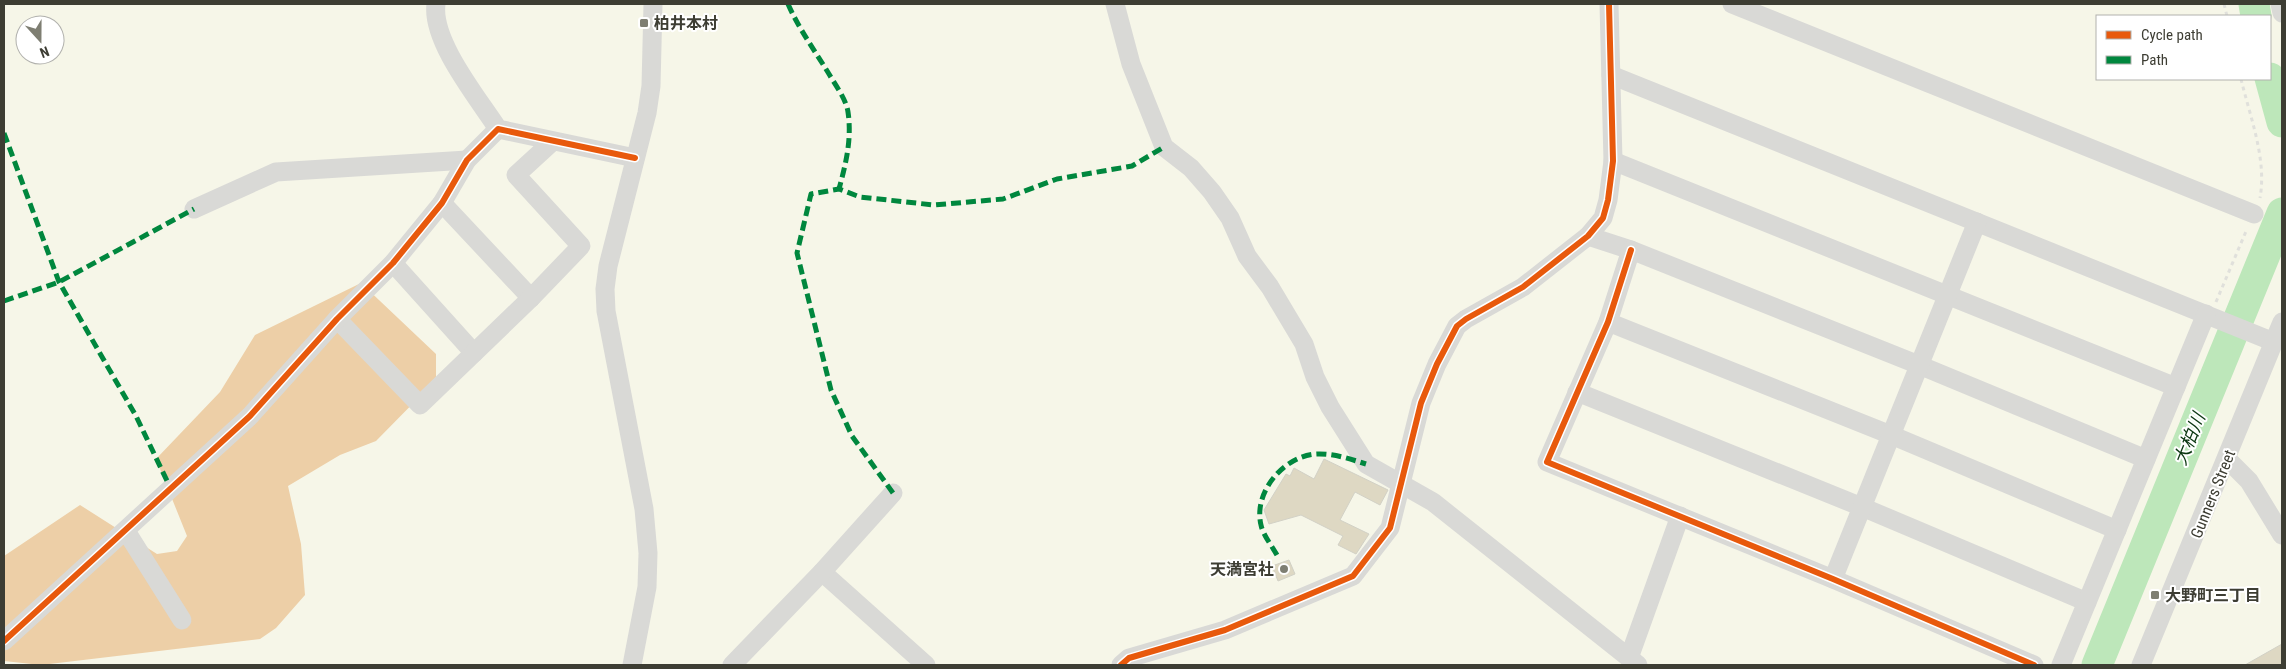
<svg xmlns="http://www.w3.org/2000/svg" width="2286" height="669" font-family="'Roboto Condensed','Noto Sans JP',sans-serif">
<rect width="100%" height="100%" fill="#f6f6e8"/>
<!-- forest -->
<polygon fill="#edcfa7" points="361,283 436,354 436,380 376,441 340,455 288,486 301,544 305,595 276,628 260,639 41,665 4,661 4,556 80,505 157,554 177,551 187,536 156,459 220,392 255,335"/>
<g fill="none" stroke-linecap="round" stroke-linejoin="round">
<!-- river -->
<g stroke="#bde7ba" stroke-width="31">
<polyline points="2254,4 2256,16"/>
<polyline points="2270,78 2282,122"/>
<polyline points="2097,665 2282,213"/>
</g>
</g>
<!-- building -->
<g fill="#ded8c3" stroke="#d2d1c6">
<polygon points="1324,459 1388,490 1380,505 1355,492 1340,520 1369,534 1356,554 1338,545 1343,536 1301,515 1269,524 1264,510 1286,474 1290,476 1294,468 1314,479"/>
<polygon points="1289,560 1295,574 1278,581 1272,566"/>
<polygon points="2282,644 2282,665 2245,665"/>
</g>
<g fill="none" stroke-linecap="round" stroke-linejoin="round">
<!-- path -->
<g stroke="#e0e0db" stroke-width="3" stroke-dasharray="4 4" stroke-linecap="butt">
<polyline points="2224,4 2227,16"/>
<path d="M2241,79C2250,117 2267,159 2260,198"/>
<polyline points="2216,302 2247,229"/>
</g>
<!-- minor -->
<g stroke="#d9d9d6" stroke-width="19">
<path d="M436,4C431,41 478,98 498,129L635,158"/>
<polyline points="1115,4 1131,64 1164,147 1191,168 1212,192 1230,218 1247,256 1270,287 1304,344 1315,377 1330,407 1366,464 1433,502 1638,665"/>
<polyline points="1732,4 2254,214"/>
<polyline points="2280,4 2282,13"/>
<polyline points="1611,75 2274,342"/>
<polyline points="1613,161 2176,387"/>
<polyline points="442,203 531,298"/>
<polyline points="194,209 276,172 467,160"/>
<polyline points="1588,236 1631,250 1919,365 2146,459"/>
<polyline points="1631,250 1608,322 1547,462 1833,579 2034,665"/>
<polyline points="393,263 474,353"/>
<polyline points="337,319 420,405 531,298 581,246 516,175 552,142"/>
<polyline points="1608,322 1891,435 2117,530"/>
<polyline points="1577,392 1862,507 2087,602"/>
<polyline points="2227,459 2249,481 2282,535"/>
<polyline points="126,531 182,620"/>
<polyline points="822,572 926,665"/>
<polyline points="1833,579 1977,222"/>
<polyline points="4,641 250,416 337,319 393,263 442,203 467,160 498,129"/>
<polyline points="1629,658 1680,516"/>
<polyline points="632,665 647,587 648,553 644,509 606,311 605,289 608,266 647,113 651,86 653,4"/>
<polyline points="732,665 822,572 893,493"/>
<polyline points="1121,665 1129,658 1225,630 1353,576 1390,528 1421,403 1437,364 1457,326 1466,319 1523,287 1588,236 1603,218 1608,200 1613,161 1609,4"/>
<polyline points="2061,665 2206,314"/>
<polyline points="2141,665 2282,322"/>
</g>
<!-- quiet -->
<g stroke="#00873e" stroke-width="5" stroke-dasharray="10 5" stroke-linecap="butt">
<path d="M788,4C799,29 815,51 829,74C836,86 846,99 848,112C852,139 846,163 839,189"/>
<polyline points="4,133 59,282 136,416 170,487"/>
<polyline points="4,301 59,282 194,209"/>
<polyline points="893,493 852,436 831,390 797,253 811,194 839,189 860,197 934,205 1003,199 1057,179 1132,166 1164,147"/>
<path d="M1277,555C1272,546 1263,535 1261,525C1253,492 1284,456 1316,454C1333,453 1350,459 1366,464"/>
</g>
<defs>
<g id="cycleway">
<polyline points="1631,250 1608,322 1547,462 1833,579 2034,665"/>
<polyline points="4,641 250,416 337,319 393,263 442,203 467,160 498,129 635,158"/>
<polyline points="1121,665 1129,658 1225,630 1353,576 1390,528 1421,403 1437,364 1457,326 1466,319 1523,287 1588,236 1603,218 1608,200 1613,161 1609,4"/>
</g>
</defs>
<!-- cycleway casing -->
<use href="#cycleway" stroke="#fff" stroke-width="9"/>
<!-- cycleway -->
<use href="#cycleway" stroke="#e8590c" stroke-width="6"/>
</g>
<!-- markers -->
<g fill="#7e7e72" stroke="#fff" stroke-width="2">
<rect x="639" y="18" width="10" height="10" rx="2.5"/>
<circle cx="1284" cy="569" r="5"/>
<rect x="2150" y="590" width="10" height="10" rx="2.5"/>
</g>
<g text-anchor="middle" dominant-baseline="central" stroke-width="4" stroke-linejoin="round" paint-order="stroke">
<!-- poi labels -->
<g font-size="16" font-weight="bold" fill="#3d3d33" stroke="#fff" text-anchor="start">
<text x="654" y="23">柏井本村</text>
<text x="1274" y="569" text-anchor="end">天満宮社</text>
<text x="2165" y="595">大野町三丁目</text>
</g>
<!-- street labels -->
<g font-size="16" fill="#3d3d33" stroke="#fff">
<text transform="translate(2213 494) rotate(-68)">Gunners Street</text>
</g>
<!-- water labels -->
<g font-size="18" font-style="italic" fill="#0b3611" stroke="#fff">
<text transform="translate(2189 439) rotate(-68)">大柏川</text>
</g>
</g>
<!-- border -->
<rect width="2286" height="669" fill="none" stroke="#3d3d33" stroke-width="10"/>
<!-- legend -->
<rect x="2096" y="15" width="175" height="65" fill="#ffffff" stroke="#b1b1ad"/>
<rect x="2106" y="31" width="25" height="8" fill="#e8590c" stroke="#b1b1ad"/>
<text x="2141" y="40" font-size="15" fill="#3d3d33">Cycle path</text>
<rect x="2106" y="56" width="25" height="8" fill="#00873e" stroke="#b1b1ad"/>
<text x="2141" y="65" font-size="15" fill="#3d3d33">Path</text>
<!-- north arrow -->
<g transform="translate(40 40) rotate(159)"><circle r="24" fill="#ffffff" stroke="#b1b1ad"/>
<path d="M0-4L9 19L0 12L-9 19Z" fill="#7e7e72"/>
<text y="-8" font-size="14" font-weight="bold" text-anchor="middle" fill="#3d3d33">N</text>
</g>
</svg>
